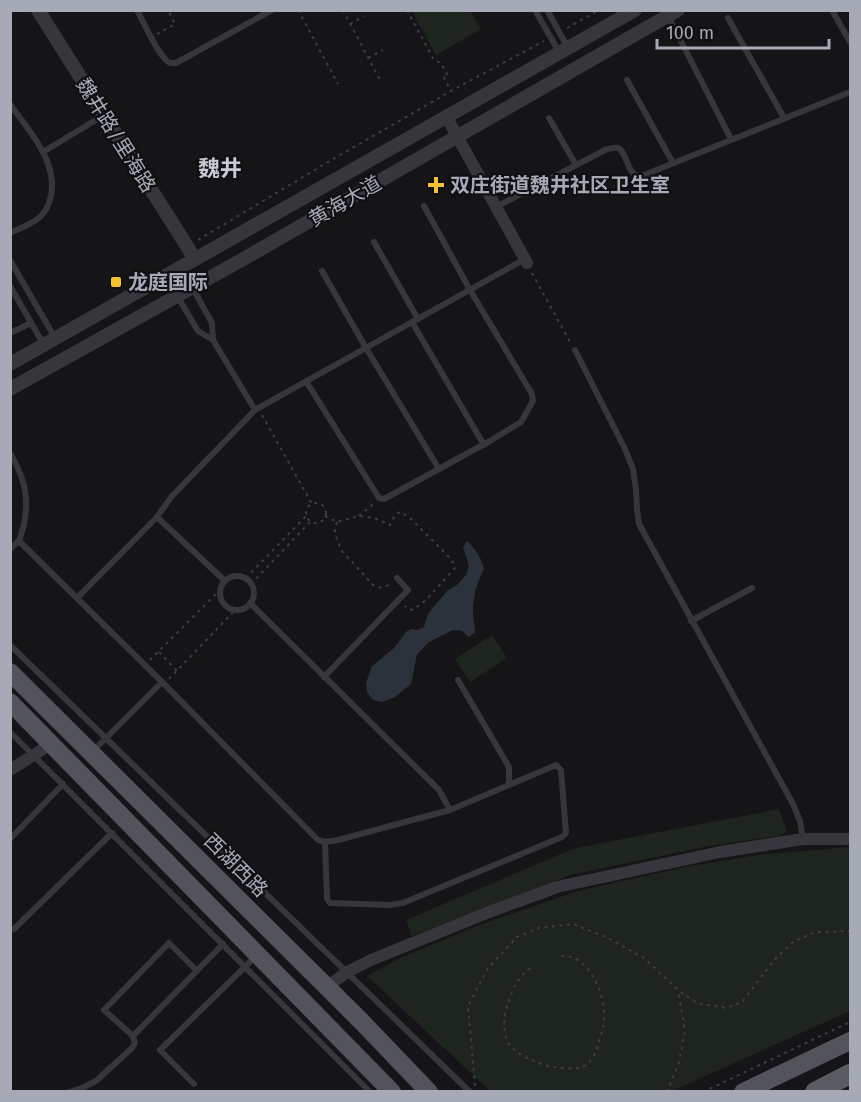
<svg xmlns="http://www.w3.org/2000/svg" width="861" height="1102" font-family="'Fira Sans','Noto Sans SC',sans-serif">
<rect width="100%" height="100%" fill="#151517"/>
<!-- green -->
<g fill="#1d251e">
<polygon points="412,11 470,11 481,29 436,55"/>
<polygon points="492,635 507,658 470,682 455,659"/>
<polygon points="779,809 787,831 779,836 709,846 570,875 412,936 406,920 561,854 576,848"/>
<polygon points="850,847 850,1011 672,1091 490,1091 367,976 400,958 479,925 578,891 685,867 757,855"/>
</g>
<!-- water -->
<path fill="#2b323b" d="M467,541C476,550 481,557 484,569C477,583 473,596 473,612C473,619 475,625 475,632L469,637L462,631L453,630L429,642L417,654L411,684L395,697L382,702L373,700L367,692L366,683L372,666L394,648L407,631L412,629L417,630L424,627L427,616L431,610L448,590L457,585L466,575L469,566L463,547Z"/>
<g fill="none" stroke-linecap="round" stroke-linejoin="round">
<!-- path -->
<g stroke="#3c3d43" stroke-width="2" stroke-dasharray="3 4.5" stroke-linecap="butt">
<polyline points="298,10 338,84"/>
<polyline points="343,10 381,82"/>
<polyline points="407,10 434,60 441,63 448,76 444,78 451,91"/>
<polyline points="350,24 364,16"/>
<polyline points="567,28 599,10"/>
<polyline points="157,34 175,24 168,10"/>
<polyline points="368,58 383,50"/>
<polyline points="198,240 328,162 451,91 544,41"/>
<polyline points="532,273 570,342"/>
<polyline points="262,415 312,504"/>
<circle cx="316" cy="513" r="10"/>
<polyline points="325,516 337,522 359,516 374,518 390,525 395,515 400,512 409,517 452,560 455,568 426,600 413,610 409,609 405,606"/>
<polyline points="359,516 373,504"/>
<polyline points="337,522 335,530 337,540 342,551 373,585 382,588 391,584"/>
<polyline points="246,578 307,515"/>
<polyline points="251,584 311,521"/>
<polyline points="159,652 177,671"/>
<polyline points="150,660 220,590"/>
<polyline points="169,679 236,609"/>
<path d="M530,968C512,980 497,1022 508,1042C519,1061 562,1073 582,1067C592,1063 597,1051 599,1041C601,1035 603,1029 604,1023C606,1002 596,970 576,959C571,956 564,956 558,956"/>
<polyline points="475,1086 468,1006 488,968 517,937 539,928 573,924 608,938 644,958 678,990 697,1003 726,1008 742,1002 776,958 794,941 816,932 850,931"/>
<polyline points="667,1092 679,1062 685,1031 678,990"/>
<polyline points="703,1092 850,1022"/>
</g>
<!-- service -->
<g stroke="#36363c" stroke-width="6">
<path d="M137,10C144,23 157,53 167,61C171,64 171,63 176,63L272,10"/>
<polyline points="535,10 559,52"/>
<polyline points="547,10 568,48"/>
<polyline points="832,10 850,42"/>
<polyline points="668,16 731,139"/>
<polyline points="728,18 784,118"/>
<polyline points="627,80 673,163"/>
<path d="M10,104C29,131 58,161 51,196C49,204 46,212 40,217C32,224 20,228 10,233"/>
<polyline points="549,118 576,165"/>
<polyline points="43,152 104,115"/>
<path d="M496,207L607,149C610,149 615,147 618,148C627,152 626,172 639,177L850,92"/>
<polyline points="374,242 418,319"/>
<polyline points="10,260 55,338"/>
<polyline points="322,271 366,348 439,469"/>
<polyline points="166,277 198,331 213,340 212,323 181,267"/>
<polyline points="10,286 44,345"/>
<polyline points="412,322 484,445"/>
<polyline points="10,333 31,323"/>
<polyline points="213,340 255,410"/>
<polyline points="575,350 625,449 633,469 636,490 637,509 639,524 793,804 800,821 803,839"/>
<polyline points="306,381 379,498 384,499 490,441 521,422 533,401 532,394 470,290 424,206"/>
<path d="M10,453C28,483 31,508 19,541L162,682L318,840L325,842L338,840L450,810L556,765L561,770L566,833L562,837L403,903L390,905L330,903L327,899L325,842"/>
<polyline points="157,517 225,581"/>
<polyline points="10,549 19,541"/>
<circle cx="237" cy="593" r="17"/>
<polyline points="77,598 157,517 172,496 255,410 525,259"/>
<polyline points="250,603 439,790 450,810"/>
<polyline points="691,621 752,588"/>
<polyline points="10,645 470,1092"/>
<polyline points="324,677 408,590 397,578"/>
<polyline points="458,680 509,767 509,785"/>
<polyline points="10,732 370,1092"/>
<polyline points="92,752 162,682"/>
<polyline points="10,839 63,784"/>
<polyline points="14,929 112,833"/>
<polyline points="197,971 169,943 104,1010 133,1036 223,944"/>
<polyline points="194,1084 160,1050 255,957"/>
<polyline points="69,1092 82,1088 96,1081 132,1048 135,1043 133,1036"/>
</g>
<!-- minor -->
<g stroke="#36363c" stroke-width="12">
<polyline points="446,116 527,263"/>
<polyline points="10,770 51,744"/>
<polyline points="327,987 347,972 371,960 489,912 557,887 720,852 803,839 850,839"/>
</g>
<!-- tertiary -->
<g stroke="#36363c" stroke-width="14">
<polyline points="38,10 195,259"/>
<polyline points="10,364 635,10"/>
<polyline points="10,389 238,262 678,10"/>
</g>
<!-- primary -->
<g stroke="#52535b" stroke-width="18">
<polyline points="10,672 361,1021 429,1092"/>
<polyline points="10,702 392,1092"/>
<polyline points="743,1092 850,1041"/>
</g>
<!-- trunk -->
<polyline stroke="#5a5c64" stroke-width="20" points="815,1092 850,1074"/>
</g>
<!-- markers -->
<g fill="#f5c12e" stroke="#101012" stroke-width="2">
<path d="M433 176h6v6h6v6h-6v6h-6v-6h-6v-6h6z"/>
<rect x="110" y="276" width="12" height="12" rx="3"/>
</g>
<g text-anchor="middle" dominant-baseline="central" stroke-width="4.5" stroke-linejoin="round" paint-order="stroke">
<!-- street labels -->
<g font-size="20" fill="#a6aab7" stroke="#101012">
<text transform="translate(116 135) rotate(58)">魏井路/里海路</text>
<text transform="translate(345 201) rotate(-30)">黄海大道</text>
<text transform="translate(236 865) rotate(45)">西湖西路</text>
</g>
<!-- poi labels -->
<g font-size="20" font-weight="bold" fill="#a6aab7" stroke="#101012" text-anchor="start">
<text x="450" y="185">双庄街道魏井社区卫生室</text>
<text x="128" y="282">龙庭国际</text>
</g>
<!-- quarter labels -->
<g font-size="22" font-weight="bold" fill="#c7cad3" stroke="#101012">
<text x="220" y="168">魏井</text>
</g>
</g>
<!-- border -->
<rect width="861" height="1102" fill="none" stroke="#a6aab7" stroke-width="24"/>
<!-- scale -->
<path d="M657 39v9h172v-9" fill="none" stroke="#a6aab7" stroke-width="3"/>
<text x="666" y="39" font-size="18" fill="#a6aab7" stroke="#101012" stroke-width="4.5" paint-order="stroke">100 m</text>
</svg>
